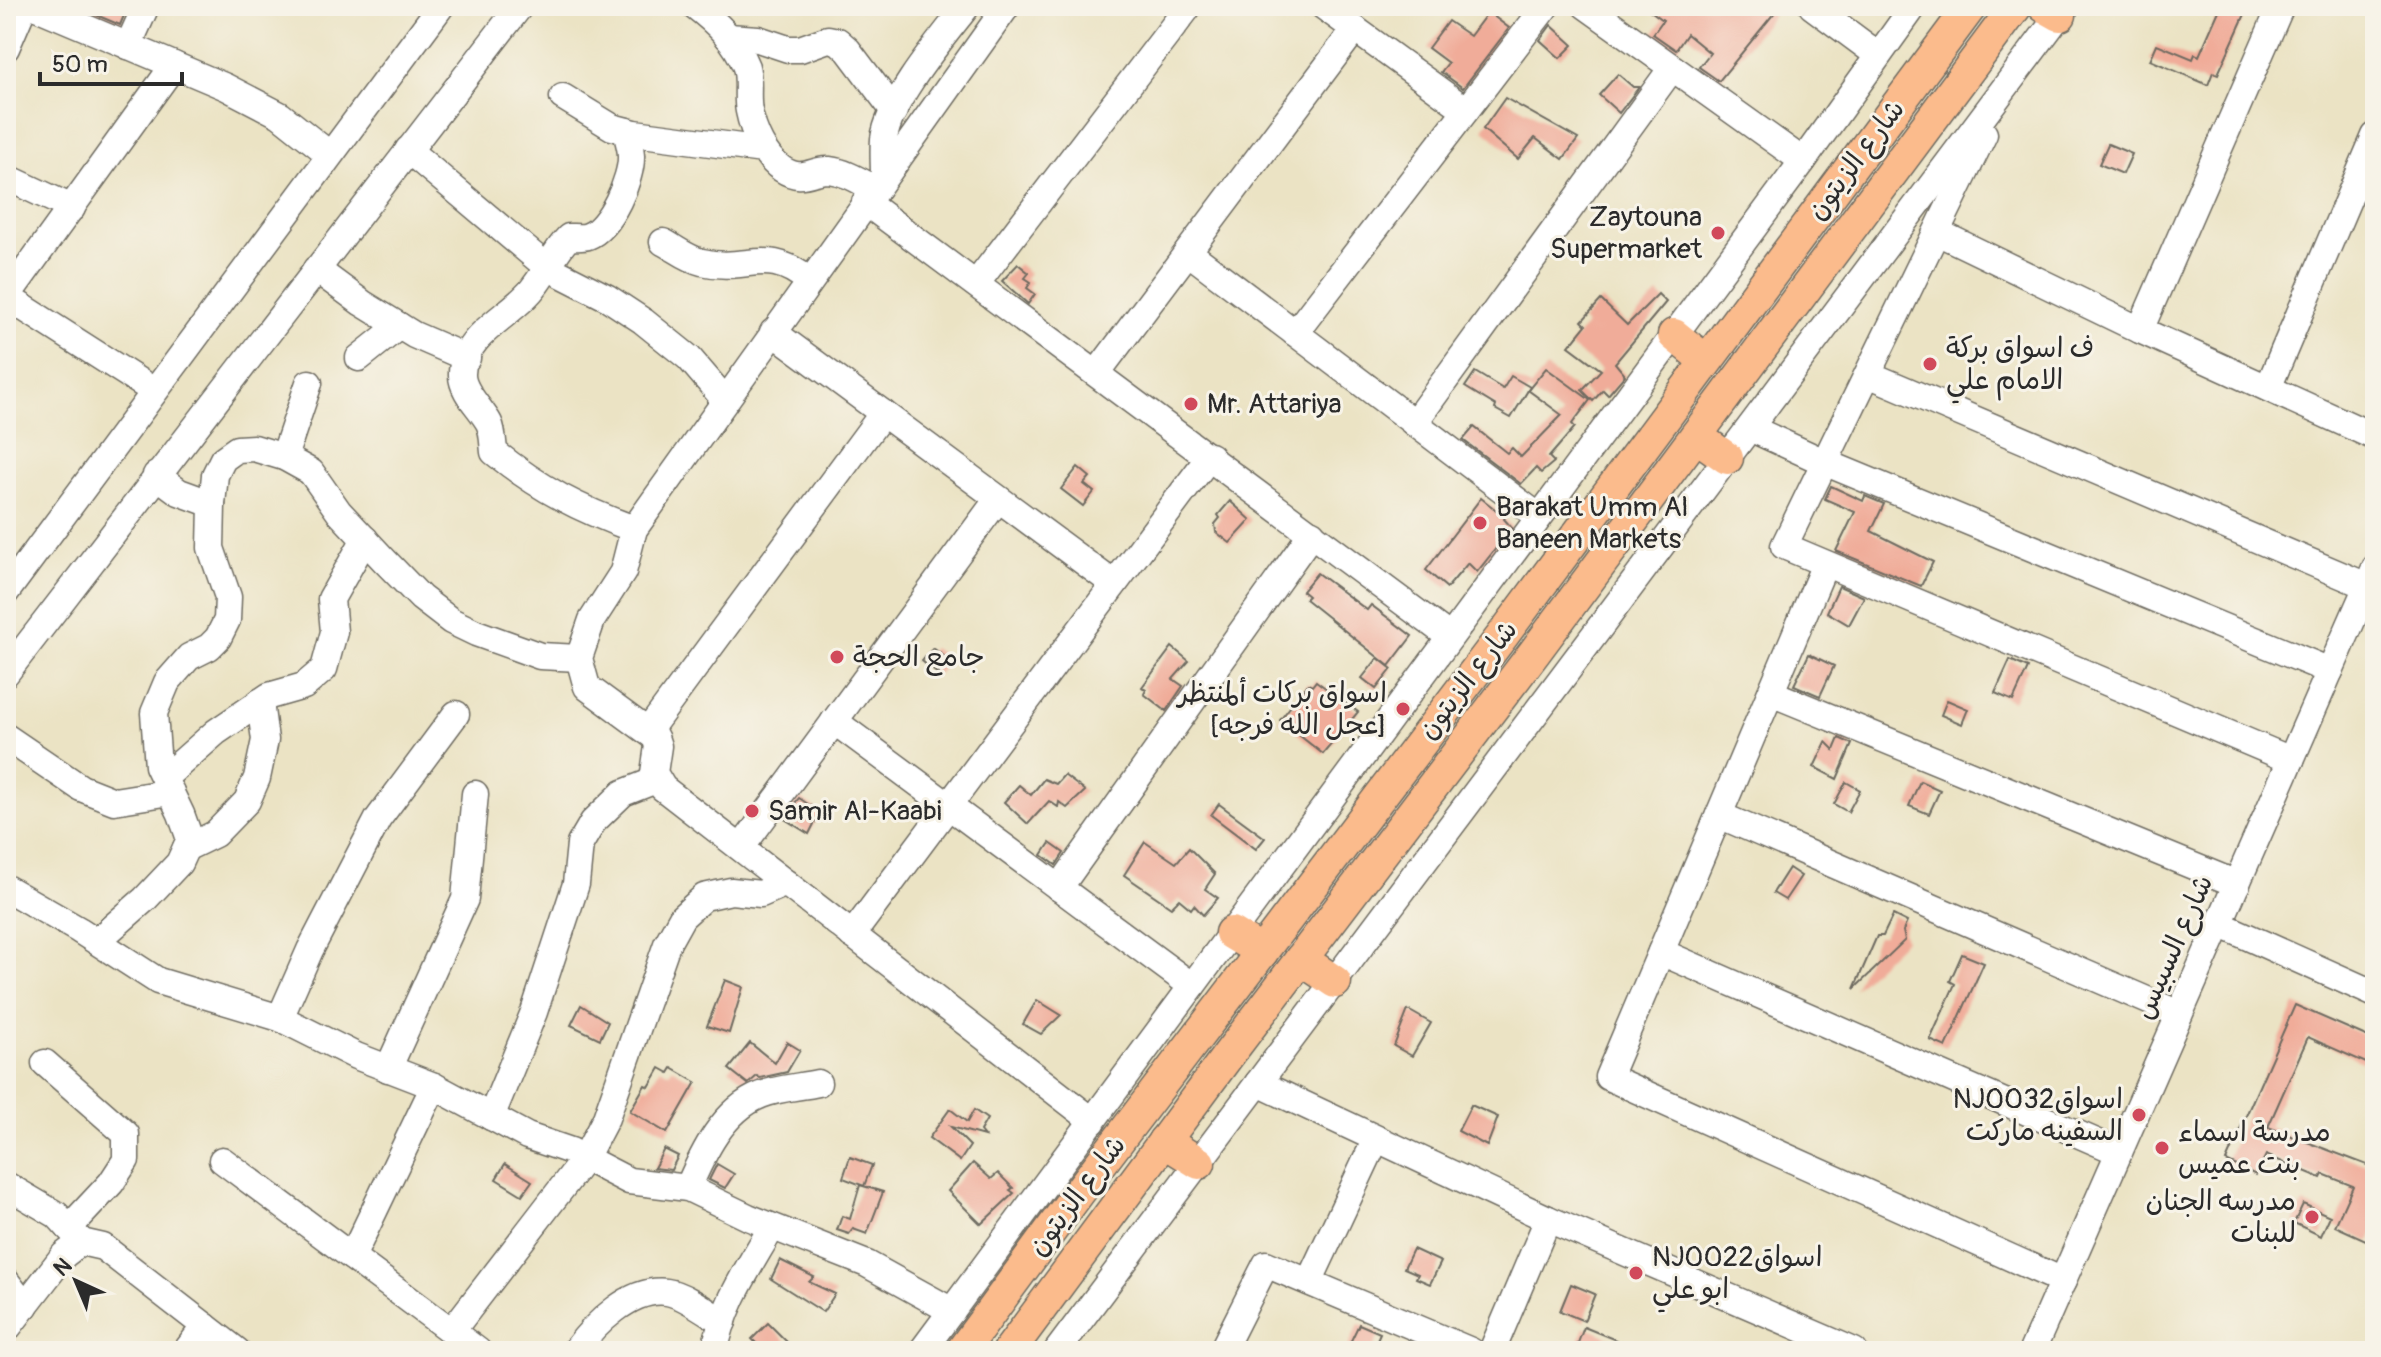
<svg xmlns="http://www.w3.org/2000/svg" width="2381" height="1357" font-family="Pangolin,'Playpen Sans Arabic',sans-serif">
<rect width="100%" height="100%" fill="#f7f3e8"/>
<filter id="ink" filterUnits="userSpaceOnUse"><feTurbulence type="fractalNoise" baseFrequency=".0125" numOctaves="2"/><feDisplacementMap in="SourceGraphic" scale="16" xChannelSelector="R" yChannelSelector="G"/><feConvolveMatrix kernelMatrix="1 2 1 2 8 2 1 2 1" color-interpolation-filters="sRGB"/></filter>
<filter id="wash" filterUnits="userSpaceOnUse"><feTurbulence type="fractalNoise" baseFrequency=".006" numOctaves="4" result="noise"/><feDisplacementMap in="SourceGraphic" scale="32" xChannelSelector="R" yChannelSelector="G"/><feGaussianBlur stdDeviation="1.8" result="paint"/><feColorMatrix in="noise" values="0 0 0 0 0 0 0 0 0 0 0 0 0 0 0 0 0 1.4 0 .05"/><feComposite in="paint" operator="in"/></filter>
<g filter="url(#wash)">
<rect width="100%" height="100%" fill="#ebe3c4"/>
<g id="blocks">
<!-- building -->
<g fill="#f0ac99">
<polygon points="75,6 128,6 120,25"/>
<polygon points="1644,6 1780,6 1719,81 1699,67 1710,53 1687,34 1676,50 1653,34 1663,20"/>
<polygon points="2221,6 2232,6 2246,12 2218,74 2213,72 2208,85 2150,60 2157,44 2193,59 2195,54 2199,56"/>
<polygon points="1488,12 1509,28 1463,88 1441,72 1448,63 1428,48 1448,21 1470,36"/>
<polygon points="1551,25 1573,45 1560,58 1540,40"/>
<polygon points="1618,74 1633,87 1639,87 1619,113 1599,95"/>
<polygon points="1505,98 1578,139 1563,159 1535,138 1518,159 1483,129"/>
<polygon points="2108,144 2132,154 2123,174 2099,164"/>
<polygon points="1018,264 1029,273 1025,278 1031,282 1027,288 1035,294 1028,304 1002,281"/>
<polygon points="1658,294 1666,302 1615,363 1625,375 1608,395 1603,390 1593,401 1582,390 1601,370 1569,346 1586,325 1582,321 1601,300 1627,325"/>
<polygon points="1546,368 1590,400 1572,424 1575,427 1549,457 1554,462 1541,473 1536,468 1521,484 1463,440 1474,427 1507,453 1512,448 1521,457 1562,415 1528,390"/>
<polygon points="1475,372 1503,389 1511,376 1530,387 1511,418 1495,409 1496,406 1465,387"/>
<polygon points="1078,467 1090,477 1084,484 1094,492 1083,506 1061,489"/>
<polygon points="1831,486 1863,501 1865,496 1884,504 1871,531 1933,562 1921,586 1836,551 1855,512 1825,499"/>
<polygon points="1481,498 1505,517 1504,519 1512,528 1477,572 1468,563 1447,588 1426,570"/>
<polygon points="1230,501 1251,520 1230,543 1216,532 1215,524 1220,518 1218,515"/>
<polygon points="1317,573 1367,610 1371,605 1412,636 1389,666 1305,599 1308,596 1302,591"/>
<polygon points="1839,586 1864,597 1849,625 1827,612"/>
<polygon points="1172,647 1189,661 1173,679 1183,686 1166,711 1144,694 1146,690 1142,687"/>
<polygon points="933,648 949,660 938,674 922,661"/>
<polygon points="1809,654 1834,666 1820,696 1794,685"/>
<polygon points="1378,658 1392,669 1376,689 1362,678"/>
<polygon points="2010,660 2028,668 2013,701 1995,693"/>
<polygon points="1316,681 1358,712 1323,754 1280,720 1308,684 1312,686"/>
<polygon points="1947,700 1968,709 1962,724 1941,715"/>
<polygon points="1839,738 1852,744 1837,779 1814,767 1826,742 1834,750"/>
<polygon points="1064,775 1085,791 1067,808 1059,802 1058,807 1049,801 1028,824 1004,802 1019,785 1031,795 1044,779 1056,784"/>
<polygon points="1920,781 1940,790 1929,814 1909,806"/>
<polygon points="1846,782 1860,790 1848,812 1834,804"/>
<polygon points="799,798 820,812 809,834 783,818"/>
<polygon points="1219,804 1265,838 1256,849 1211,815"/>
<polygon points="1145,842 1176,863 1189,848 1215,874 1205,889 1218,898 1203,915 1194,905 1191,909 1179,899 1171,907 1124,875"/>
<polygon points="1050,843 1064,853 1056,865 1042,855"/>
<polygon points="1789,868 1801,876 1785,900 1773,893"/>
<polygon points="1893,915 1907,922 1903,931 1905,940 1854,989 1877,936 1883,936"/>
<polygon points="1962,954 1984,963 1946,1047 1930,1040 1955,984 1950,981"/>
<polygon points="725,980 743,987 729,1033 707,1026"/>
<polygon points="1037,1000 1061,1015 1041,1034 1023,1024"/>
<polygon points="581,1005 608,1022 600,1039 571,1025"/>
<polygon points="2295,1005 2375,1040 2375,1067 2308,1037 2268,1127 2375,1168 2375,1230 2370,1242 2335,1226 2353,1186 2323,1174 2321,1178 2266,1155 2256,1175 2226,1161"/>
<polygon points="1408,1010 1431,1023 1412,1056 1394,1046"/>
<polygon points="787,1042 800,1050 787,1072 760,1078 757,1076 748,1084 729,1069 750,1043 775,1063"/>
<polygon points="660,1068 669,1073 672,1068 696,1082 667,1133 630,1111 645,1085 649,1087"/>
<polygon points="1471,1105 1498,1117 1487,1146 1458,1131"/>
<polygon points="950,1109 967,1122 974,1110 987,1119 980,1131 984,1136 951,1127 970,1146 960,1161 929,1138"/>
<polygon points="664,1149 678,1156 671,1170 654,1168"/>
<polygon points="850,1157 872,1165 864,1186 843,1178"/>
<polygon points="973,1163 991,1179 998,1173 1013,1188 1010,1190 1014,1193 981,1224 948,1191"/>
<polygon points="505,1164 532,1181 522,1195 496,1179"/>
<polygon points="717,1164 734,1174 725,1188 709,1180"/>
<polygon points="860,1185 883,1192 867,1234 853,1229 849,1234 837,1230 842,1216 850,1219"/>
<polygon points="2303,1204 2330,1216 2321,1236 2294,1223"/>
<polygon points="1413,1249 1441,1262 1430,1284 1416,1278 1418,1274 1404,1268"/>
<polygon points="780,1260 814,1277 809,1282 835,1294 823,1312 771,1279"/>
<polygon points="1571,1284 1595,1294 1584,1321 1560,1311"/>
<polygon points="768,1323 796,1351 764,1351 752,1339"/>
<polygon points="1359,1324 1380,1333 1372,1351 1346,1351"/>
<polygon points="1584,1327 1616,1340 1611,1351 1575,1351"/>
</g>
</g>
</g>
<g filter="url(#ink)">
<use href="#blocks" fill-opacity="0" stroke="#6e6b61" stroke-width="2"/>
<g fill="none" stroke-linecap="round" stroke-linejoin="round">
<defs>
<g id="minor">
<polyline points="34,6 226,87 280,115 329,154"/>
<path d="M695,6C717,23 736,41 746,67C750,81 746,97 749,111C753,131 764,157 782,169C803,183 812,169 829,170C846,172 860,181 875,189"/>
<polyline points="1007,6 634,529 623,572 592,620 579,658 587,687 655,737 658,746 654,773 663,788 1093,1121"/>
<polyline points="1323,6 1466,110"/>
<polyline points="1586,6 1803,161"/>
<polyline points="1812,6 1878,55"/>
<polyline points="728,37 758,39 788,49 800,49 828,39 838,41 848,50 894,111"/>
<polyline points="128,46 146,6"/>
<polyline points="6,48 24,6"/>
<polyline points="563,97 612,127 635,133 763,150"/>
<path d="M626,131C628,139 631,148 631,156C632,178 610,228 588,236C583,238 574,237 569,237C554,252 547,271 534,287C515,314 461,335 462,375C462,392 481,408 489,423C493,431 493,443 494,452C540,489 579,509 634,529"/>
<polyline points="1984,134 1784,546 2291,760"/>
<polyline points="408,150 547,267 608,298 643,321 689,358 725,400"/>
<path d="M884,176C884,164 883,151 884,139C889,100 943,37 967,6"/>
<polyline points="6,177 72,208"/>
<polyline points="865,202 1450,637"/>
<polyline points="1937,232 2140,330 2375,437"/>
<path d="M663,242C675,248 688,259 702,262C747,273 767,245 809,281"/>
<polyline points="1188,252 1539,517"/>
<polyline points="316,269 362,303 414,335 467,358"/>
<polyline points="976,284 1189,6"/>
<polyline points="7,297 154,391"/>
<polyline points="6,298 174,65"/>
<polyline points="2140,330 2281,6"/>
<polyline points="773,332 1114,584"/>
<polyline points="1295,333 1546,6"/>
<polyline points="359,358 399,326"/>
<polyline points="1097,373 1355,29"/>
<polyline points="1868,374 2367,586"/>
<polyline points="2268,388 2375,136"/>
<polyline points="1414,423 1672,68"/>
<polyline points="1750,428 1824,462 2330,671"/>
<polyline points="284,457 309,383"/>
<polyline points="156,475 179,492 212,504"/>
<polyline points="1825,564 1608,1077 2063,1281"/>
<polyline points="6,592 441,6"/>
<polyline points="6,673 520,6"/>
<polyline points="1771,693 2237,884"/>
<polyline points="834,721 1192,986"/>
<polyline points="648,731 883,413"/>
<polyline points="6,737 81,788 114,801 171,792"/>
<polyline points="164,778 216,732 269,696 304,686 324,669 334,632 331,599 365,539"/>
<polyline points="1719,815 2179,1014"/>
<polyline points="186,848 215,834 247,801 257,778 265,740 260,702"/>
<polyline points="741,848 998,499"/>
<polyline points="6,888 79,930 158,981 280,1018 356,1056 434,1086 527,1136 571,1151 629,1181 688,1188 748,1217 867,1264 952,1311"/>
<polyline points="1059,888 1312,533"/>
<polyline points="2219,924 2375,994"/>
<polyline points="852,935 1210,456"/>
<polyline points="97,941 145,899 179,863 190,839 181,814 158,766 154,713 167,682 189,657 209,647 218,638 227,620 228,597 211,548 212,504 215,475 223,459 237,449 254,448 284,457 311,472 339,512 384,560 421,598 451,621 476,633 540,656 579,658"/>
<polyline points="1661,952 2119,1152"/>
<polyline points="280,1018 310,950 378,819 456,714"/>
<polyline points="45,1063 126,1134 126,1160 111,1183 69,1228"/>
<polyline points="388,1069 465,899 475,794"/>
<polyline points="1258,1083 1548,1219 1854,1351"/>
<polyline points="491,1117 534,1012 576,884 580,844 593,822 623,793 656,780"/>
<polyline points="222,1160 478,1351"/>
<polyline points="6,1185 57,1215 79,1239"/>
<path d="M688,1188C703,1153 723,1110 761,1095C778,1088 800,1087 818,1083"/>
<polyline points="352,1257 434,1086"/>
<polyline points="6,1281 25,1306"/>
<polyline points="1309,1282 1376,1139"/>
<polyline points="6,1330 64,1255 81,1242 103,1247 237,1351"/>
<polyline points="451,1332 585,1158 606,1118 667,944 682,917 704,897 731,891 761,894 786,883"/>
<polyline points="186,1351 205,1326"/>
<path d="M575,1351C595,1324 631,1287 667,1292C683,1294 709,1313 723,1322"/>
<path d="M715,1351C722,1306 750,1266 772,1227"/>
<polyline points="922,1351 1803,161 1914,6"/>
<polyline points="1057,1351 2066,6"/>
<polyline points="1222,1351 1266,1264 1471,1351"/>
<polyline points="1492,1351 1548,1219"/>
<polyline points="2032,1351 2375,568"/>
</g>
<g id="major">
<polyline points="2044,6 2060,15"/>
<polyline points="1674,335 1706,361"/>
<polyline points="1696,436 1727,458"/>
<polyline points="1231,933 1262,952"/>
<polyline points="1301,959 1335,982"/>
<polyline points="1164,1141 1199,1163"/>
<polyline points="962,1351 1079,1192 1503,635 1971,6"/>
<polyline points="1009,1351 1229,1054 1534,653 2016,6"/>
</g>
</defs>
<!-- minor casing -->
<use href="#minor" stroke="#6e6b61" stroke-width="29"/>
<!-- major casing -->
<use href="#major" stroke="#6e6b61" stroke-width="35"/>
<!-- minor -->
<use href="#minor" stroke="#fff" stroke-width="26"/>
<!-- major -->
<use href="#major" stroke="#fbbb8c" stroke-width="32"/>
</g>
</g>
<!-- markers -->
<g fill="#d1495b" stroke="#f7f3e8" stroke-width="3">
<circle cx="1718" cy="233" r="8"/>
<circle cx="1930" cy="364" r="8"/>
<circle cx="1191" cy="404" r="8"/>
<circle cx="1480" cy="523" r="8"/>
<circle cx="837" cy="657" r="8"/>
<circle cx="1403" cy="709" r="8"/>
<circle cx="752" cy="811" r="8"/>
<circle cx="2139" cy="1115" r="8"/>
<circle cx="2162" cy="1148" r="8"/>
<circle cx="2312" cy="1217" r="8"/>
<circle cx="1636" cy="1273" r="8"/>
</g>
<g text-anchor="middle" dominant-baseline="central" stroke-width="6" stroke-linejoin="round" paint-order="stroke">
<!-- street labels -->
<g font-size="28" fill="#2b2b2b" stroke="#f7f3e8">
<text transform="translate(1856 160) rotate(-53)">شارع الزيتون</text>
<text transform="translate(1468 680) rotate(-52)">شارع الزيتون</text>
<text transform="translate(2174 947) rotate(-66)">شارع السبيس</text>
<text transform="translate(1077 1196) rotate(-53)">شارع الزيتون</text>
</g>
<!-- poi labels -->
<g font-size="28" fill="#2b2b2b" stroke="#f7f3e8" text-anchor="start">
<text x="1702" y="217" text-anchor="end">Zaytouna<tspan x="1702" dy="32">Supermarket</tspan></text>
<text x="1946" y="348">ف اسواق بركة<tspan x="1946" dy="32">الامام علي</tspan></text>
<text x="1207" y="404">Mr. Attariya</text>
<text x="1496" y="507">Barakat Umm Al<tspan x="1496" dy="32">Baneen Markets</tspan></text>
<text x="853" y="657">جامع الحجة</text>
<text x="1387" y="693" text-anchor="end">اسواق بركات ألمنتظر<tspan x="1387" dy="32">[عجل الله فرجه]</tspan></text>
<text x="768" y="811">Samir Al-Kaabi</text>
<text x="2123" y="1099" text-anchor="end">NJ0032اسواق<tspan x="2123" dy="32">السفينه ماركت</tspan></text>
<text x="2178" y="1132">مدرسة اسماء<tspan x="2178" dy="32">بنت عميس</tspan></text>
<text x="2296" y="1201" text-anchor="end">مدرسه الجنان<tspan x="2296" dy="32">للبنات</tspan></text>
<text x="1652" y="1257">NJ0022اسواق<tspan x="1652" dy="32">ابو علي</tspan></text>
</g>
</g>
<!-- margin -->
<rect width="2381" height="1357" fill="none" stroke="#f7f3e8" stroke-width="32"/>
<!-- north arrow -->
<g transform="translate(76 1281) rotate(316)" stroke="#f7f3e8" stroke-width="6" paint-order="stroke">
<path d="M0-6L14 30L0 20L-14 30Z" fill="#2b2b2b"/>
<text y="-12" font-size="22" font-weight="bold" text-anchor="middle" fill="#2b2b2b">N</text>
</g>
<!-- scale -->
<path d="M40 72v12h142v-12" fill="none" stroke="#2b2b2b" stroke-width="4"/>
<text x="52" y="72" font-size="24" fill="#2b2b2b" stroke="#f7f3e8" stroke-width="6" paint-order="stroke">50 m</text>
</svg>
